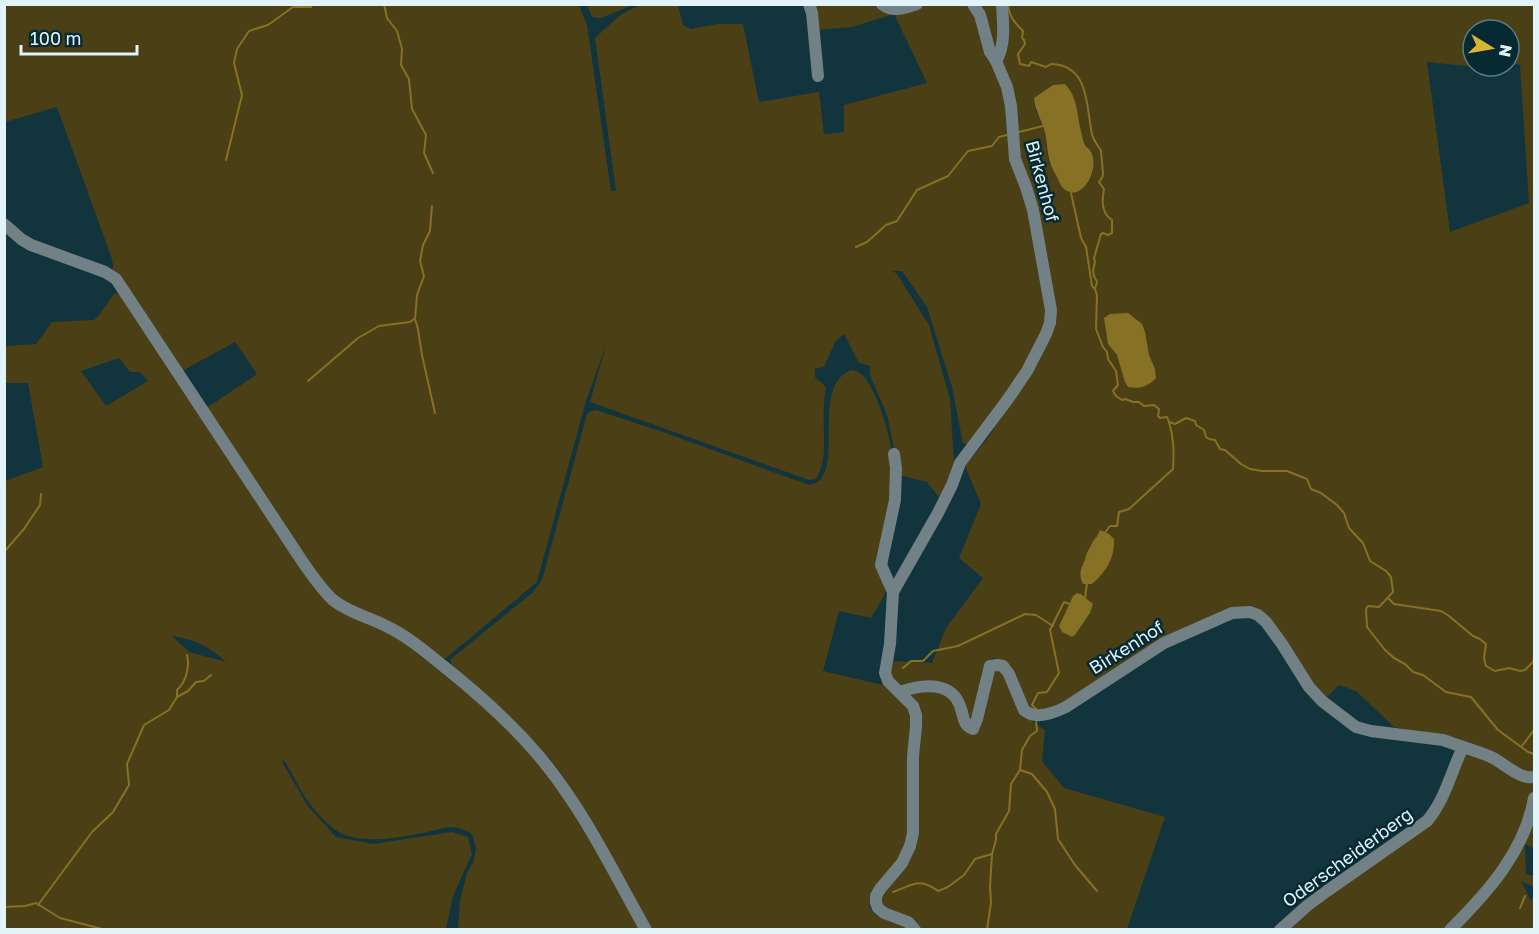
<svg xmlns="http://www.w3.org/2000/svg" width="1539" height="934" font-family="'Golos Text',sans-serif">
<rect width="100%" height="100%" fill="#11343d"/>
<!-- green -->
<g fill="#4b3f16" fill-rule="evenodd">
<path d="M4,5H579L587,25L611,191H616L595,38L619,16L639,5H678L683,25L691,29L717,24H743L759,102L819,92L824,134L844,132V105L927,83L894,14L852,27L818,30L812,5H899L895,14L925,5H970L975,10L986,58L995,68L993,51L978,5H1534V830L1532,838L1534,840V848L1525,844L1526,874L1534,876V887L1521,881L1531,901L1534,893V929H1286L1322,900L1408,841L1463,757L1445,737L1394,727L1356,691L1339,685L1326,698L1310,680L1266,616L1231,609L1062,706L1030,713L1007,665L994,658L986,661L994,671L1001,672L1029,719L1045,730L1042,761L1064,788L1165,817L1127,929H915L884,913L880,898L872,890L869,906C871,908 872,912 875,914C885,922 899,922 909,929H649L567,786L451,665V659L532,593L542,580L587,414L591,411L596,410L663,432L809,485C848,479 810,393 847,372C870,358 890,436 892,452C893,459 891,467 891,475C890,490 889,505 888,521C887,542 889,564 887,585C886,596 876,608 871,618L839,611L823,671L887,686L891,661L932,663L946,628L983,578L959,558L981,504L965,466L991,434L1027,374L968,444H963L952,387L927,307L902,271H893L897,274L929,325L950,399L954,462L941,500L927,482L898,475L895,452L887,415L870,375V366L859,363L844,334L835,342L824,367L815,369V377L826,387C825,394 824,401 824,407C822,431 829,458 816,479L809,480L590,402L606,345L585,404L537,582L440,663L408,645L475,700L520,742L550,777L576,813L641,929H458L460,900L467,873L474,861L476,848L472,834C452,822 443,829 423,833C397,838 365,844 340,833C330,827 317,814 310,804C300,791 293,774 284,760L282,762L307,805L336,837L373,844L452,832L468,837L472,854L453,896L446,929H5V481L43,467L28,383H5V346L36,344L52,322L94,320L100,314L114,294L121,293L208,407L257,374L235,342L182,371L111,275L113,267L112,259L57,107L5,122ZM1473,30H1509V62L1520,65L1529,203L1450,232L1427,62L1487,68L1486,66H1473ZM1076,105C1079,118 1080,131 1084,143C1086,147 1090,150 1092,155C1097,170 1090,183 1077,191L1049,163L1045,133L1040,119L1035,109ZM119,358L130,372H140L148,381L106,406L81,371ZM1077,593L1081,594L1090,601V613L1075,635L1072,637L1062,632L1059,626L1073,596ZM172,636C195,640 209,646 226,662L189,652Z"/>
<polygon points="587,5 631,5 628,7 601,18 592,17"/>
</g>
<!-- water -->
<g fill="#867125">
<path d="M1065,84C1078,98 1077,114 1081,131C1082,135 1083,141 1085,145C1087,148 1090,149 1091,152C1098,165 1090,186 1077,192C1073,193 1067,192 1064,189C1061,187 1059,181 1057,177C1046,158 1049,153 1045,133C1042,120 1035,111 1034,98L1053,85Z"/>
<path d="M1128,313L1142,324L1145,332L1149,355L1155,369L1156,378C1147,387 1141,389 1128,387L1125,382L1117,355L1108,344L1104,318L1110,314Z"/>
<path d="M1100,530L1109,534L1114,539C1115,558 1106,572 1092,584H1083C1077,571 1083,564 1089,553C1093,546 1096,538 1100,530Z"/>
<polygon points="1077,593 1081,594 1093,604 1090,613 1075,635 1072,637 1062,632 1059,626 1073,596"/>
</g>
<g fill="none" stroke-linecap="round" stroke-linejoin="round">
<!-- stream -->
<g stroke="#867125" stroke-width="2">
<polyline points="384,4 387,18 397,31 402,49 401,65 409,79 412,109 426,135 424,153 433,173"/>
<path d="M1008,4C1009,17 1015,23 1023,31L1022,38L1024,40L1025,44L1018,54L1020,64L1029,66L1031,62L1046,67L1051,64C1090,65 1086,107 1092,134C1093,140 1098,145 1101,151C1101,152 1103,172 1103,174C1103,178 1101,179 1099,182L1104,189C1102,200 1101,213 1112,220V233L1108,235L1103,233L1101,234L1094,258L1095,262L1093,271L1094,276L1097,282L1095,289L1097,295L1096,329L1103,347L1107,352L1108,359L1116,371L1118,385L1113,391L1116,396L1122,400L1125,399L1133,402H1139L1144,406L1154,405L1159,409L1158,416L1160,418L1167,417L1169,422L1175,424L1186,418L1195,421L1196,425L1204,430L1206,437L1209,439L1215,440L1220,449L1225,450L1241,464L1250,469L1262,471H1287L1307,479L1311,489L1321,493L1337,505L1344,513L1349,528L1363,543L1370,561L1386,571L1391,577L1393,592L1379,607L1368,606L1366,609L1367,627L1385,650L1394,658L1405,664L1413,672L1423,675L1446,692L1471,697L1498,730L1528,752L1534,754"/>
<polyline points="1019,132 1043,126"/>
<polyline points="226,160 242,95 234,63 237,49 249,31 268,25 293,7 311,7 312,4"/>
<polyline points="1071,193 1081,238 1086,247 1092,286 1095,289"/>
<polyline points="432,206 430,231 423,245 420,261 424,276 417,295 415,319 418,329 422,355 435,413"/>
<polyline points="856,247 867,242 886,225 897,221 917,190 948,176 968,151 992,146 999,137 1007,135"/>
<polyline points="308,381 358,338 379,326 410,322 414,319"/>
<path d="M1104,534L1110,526H1117L1119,512L1129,509L1173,469C1174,452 1174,438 1169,422"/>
<polyline points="4,552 24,529 40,505 41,494"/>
<polyline points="1086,559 1088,553 1095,540 1097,538"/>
<polyline points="1085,598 1087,583"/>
<polyline points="1389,599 1394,604 1441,611 1449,616 1473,636 1480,639 1486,644 1484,658 1486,666 1495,671 1509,668 1520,671 1525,670 1533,662 1534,658"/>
<polyline points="903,668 911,661 923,661 933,651 958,646 1025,614 1036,615 1053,626"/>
<polyline points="177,697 188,691 196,682 204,681 211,675"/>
<polyline points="1037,710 1032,705 1038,693 1047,692 1059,673 1050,630 1064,602 1070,604"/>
<polyline points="1522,746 1534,730"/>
<polyline points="1020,770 1032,774 1047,792 1055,809 1058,839 1075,865 1097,891"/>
<path d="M893,892C913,885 919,877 938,891L948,887L964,875L975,859L992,854"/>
<path d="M38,905L92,832L113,812L129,785L127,764L144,725L169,710L177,697V690C186,682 190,667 187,655"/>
<polyline points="4,907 25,906 36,903 60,918 106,930"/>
<polyline points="1520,908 1525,896"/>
<polyline points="987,930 991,902 990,887 992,854 996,840 996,834 1009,811 1011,784 1020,770 1022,750 1030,736 1037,731 1036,720"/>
</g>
<!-- minor -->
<g stroke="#718185" stroke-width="12">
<polyline points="809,4 812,13 818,76"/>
<path d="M882,4C893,13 904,8 917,4"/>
<path d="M996,61C1006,45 1003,23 1002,4"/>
<path d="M4,224L21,239L31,245L105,272L116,279L302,561C312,575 321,589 333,600C349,613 369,617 386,626C407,636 425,651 442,665C476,692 510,722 538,755C583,808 612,870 646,930"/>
<polyline points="893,592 881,565 895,500 896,468 894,454"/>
<path d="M900,692C922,684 953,680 961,709C964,718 963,725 973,729L977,719L990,666L997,665L1003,666L1009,674L1024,710C1035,720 1054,713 1066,707L1164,643L1232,613L1250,612L1258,615L1266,622L1282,644L1309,687L1322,701L1356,727L1371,731L1443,740L1463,747"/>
<polyline points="915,930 908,922 884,913 878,908 876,903 876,896 880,889 902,863 910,846 913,833 913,756 916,727 916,715 913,706 888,681 885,673 890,644 893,592 938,513 952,485 960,463 1008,399 1027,371 1046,334 1050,323 1051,310 1033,210 1026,187 1015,159 1011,106 1007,87 996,61 990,52 980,15 973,4"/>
<path d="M1280,930L1308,905L1327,891L1427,821C1445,800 1451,772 1463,747C1472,750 1482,753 1491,757C1504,763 1520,780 1534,777"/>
<path d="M1450,930C1488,892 1525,851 1534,798"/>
</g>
</g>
<g text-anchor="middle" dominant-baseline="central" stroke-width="5" stroke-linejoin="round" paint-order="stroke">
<!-- street labels -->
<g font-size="18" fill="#e2f4fa" stroke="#052a32">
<text transform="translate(1043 181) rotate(75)">Birkenhof</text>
<text transform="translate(1126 647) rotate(-32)">Birkenhof</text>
<text transform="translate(1347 857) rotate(-36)">Oderscheiderberg</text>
</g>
</g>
<!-- border -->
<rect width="1539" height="934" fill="none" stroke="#e2f4fa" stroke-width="12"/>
<!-- north arrow -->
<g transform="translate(1491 48) rotate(101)"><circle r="28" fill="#052a32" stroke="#5d7b82" stroke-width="1.5"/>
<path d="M0-4.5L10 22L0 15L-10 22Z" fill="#d7b434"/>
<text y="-9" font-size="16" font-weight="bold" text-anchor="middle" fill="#e2f4fa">N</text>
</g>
<!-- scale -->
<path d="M21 45v9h116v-9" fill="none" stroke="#e2f4fa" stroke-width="3"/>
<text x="30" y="45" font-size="18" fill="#e2f4fa" stroke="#052a32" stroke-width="4.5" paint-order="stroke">100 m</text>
</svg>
